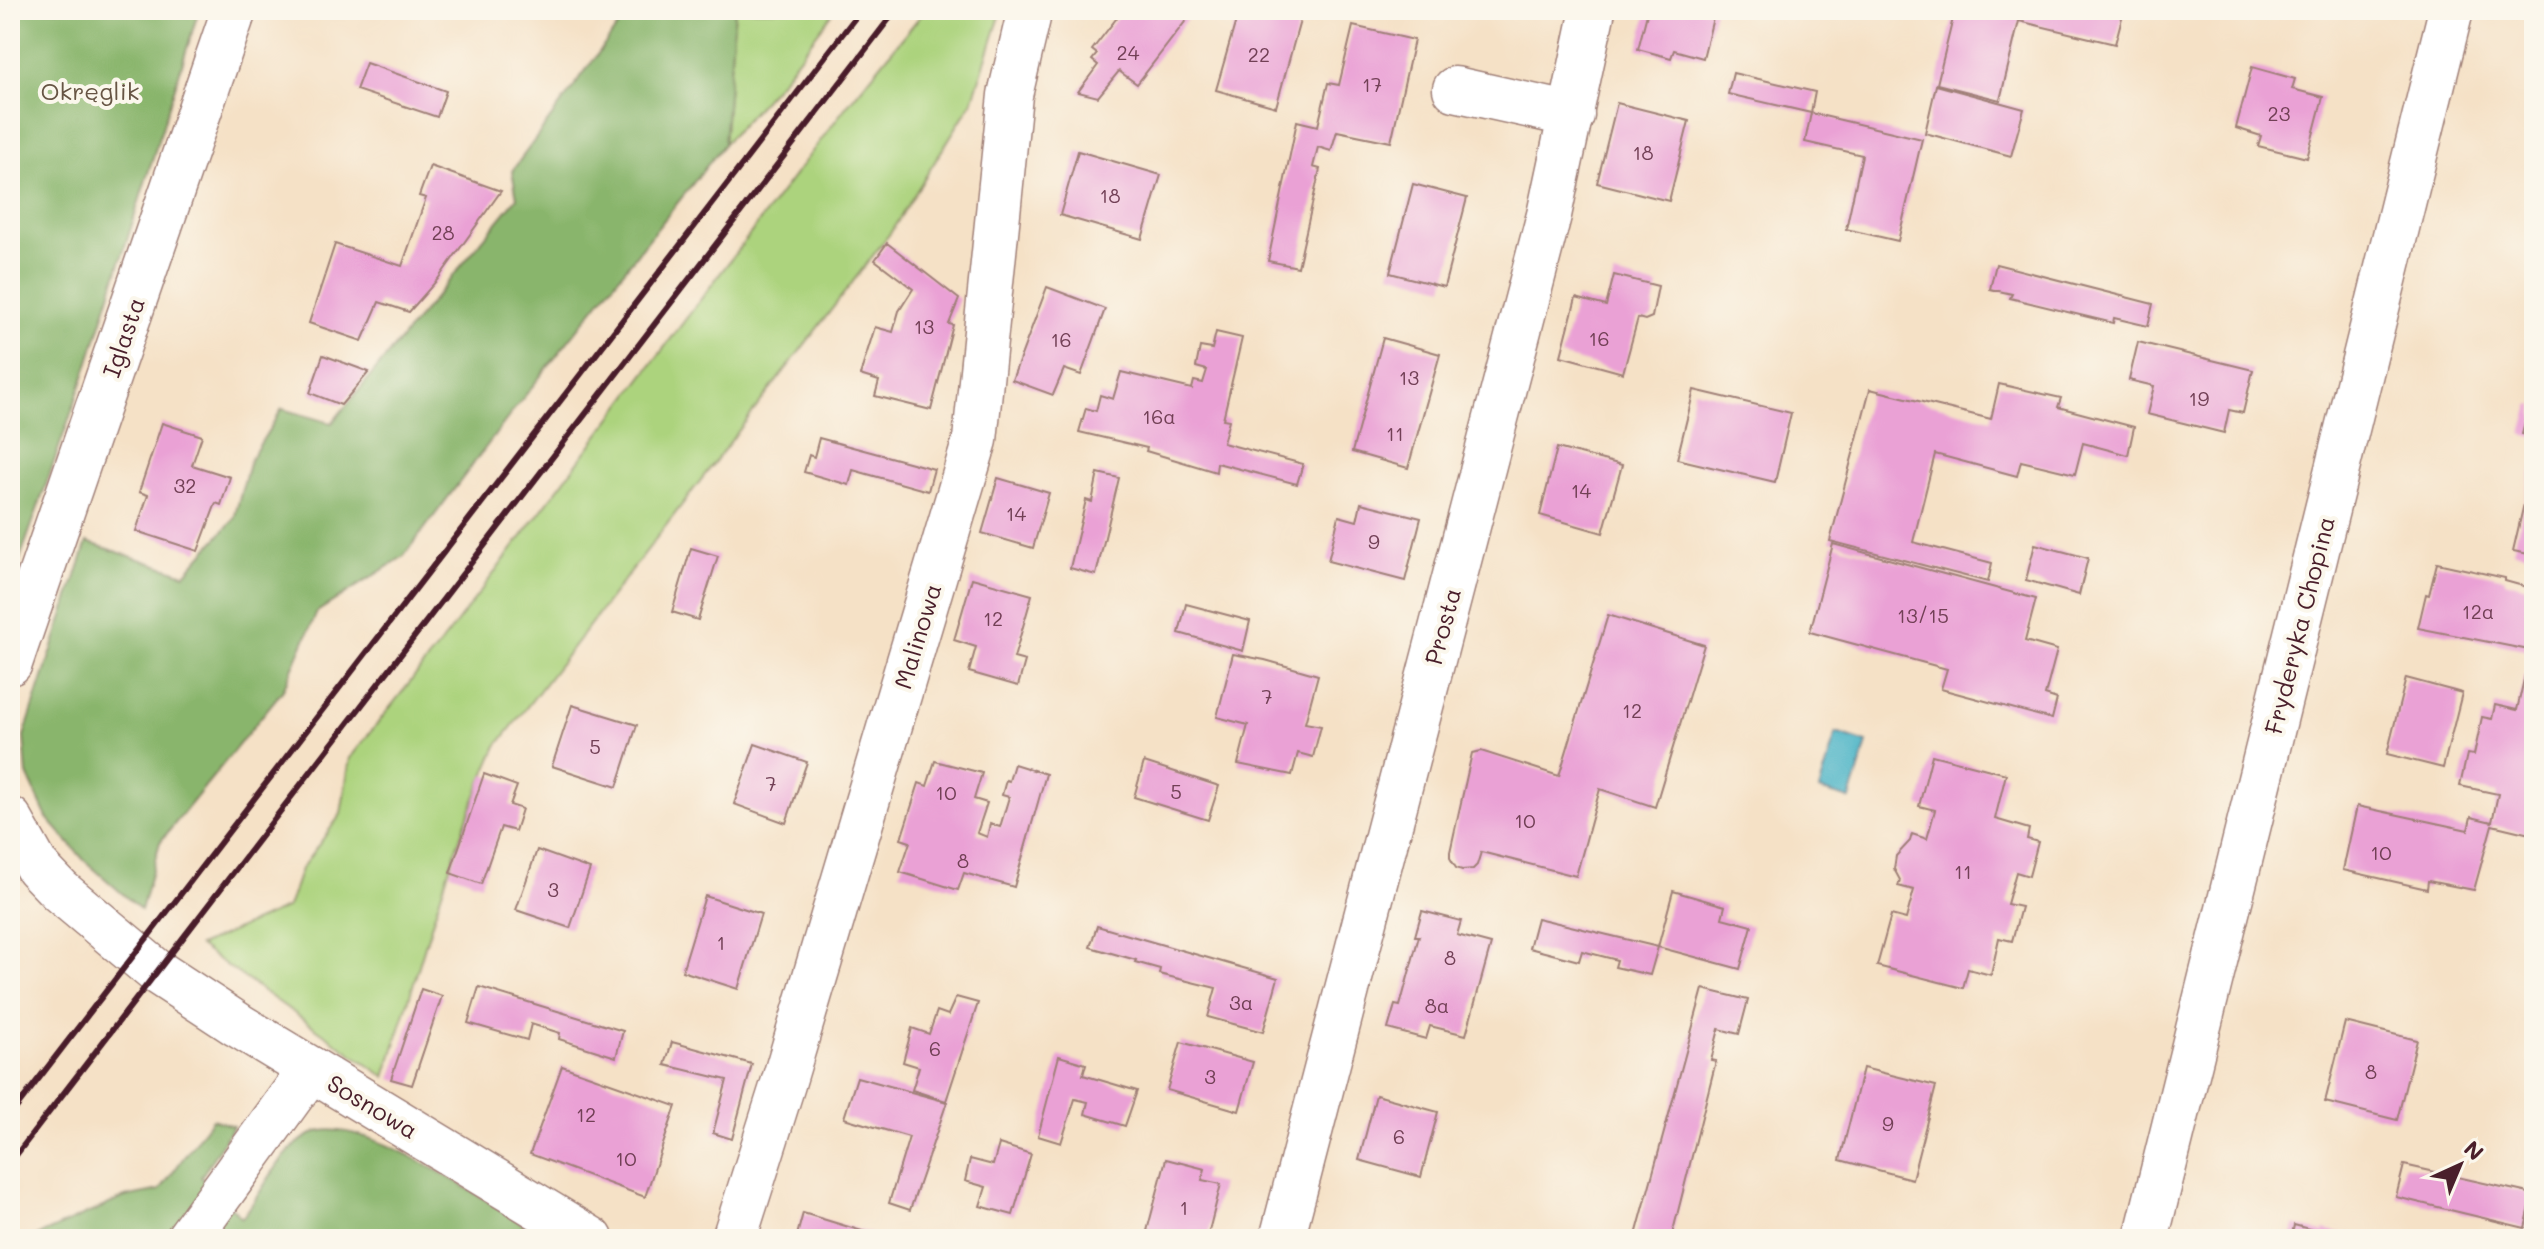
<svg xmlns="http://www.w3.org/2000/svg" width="2544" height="1249" font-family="Mali,sans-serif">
<rect width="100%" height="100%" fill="#fbf7ec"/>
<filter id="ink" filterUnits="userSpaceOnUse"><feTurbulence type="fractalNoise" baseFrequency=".0125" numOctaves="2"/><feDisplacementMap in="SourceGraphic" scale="16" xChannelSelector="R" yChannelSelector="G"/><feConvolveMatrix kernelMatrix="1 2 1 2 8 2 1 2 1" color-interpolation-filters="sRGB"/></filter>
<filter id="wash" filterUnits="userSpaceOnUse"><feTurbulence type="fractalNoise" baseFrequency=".006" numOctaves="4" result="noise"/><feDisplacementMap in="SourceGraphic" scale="32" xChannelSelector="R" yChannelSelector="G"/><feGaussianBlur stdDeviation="1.8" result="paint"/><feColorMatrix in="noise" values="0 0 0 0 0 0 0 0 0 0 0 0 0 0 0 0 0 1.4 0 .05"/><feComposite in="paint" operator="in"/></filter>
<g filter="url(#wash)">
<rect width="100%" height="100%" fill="#f5e1c6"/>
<!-- green -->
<g fill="#acd37d" stroke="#7b7954" stroke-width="2">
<polygon points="735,10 835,10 780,82 724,144"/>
<path d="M925,10H1002L972,102L891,232L497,746C449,851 420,967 385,1077L199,946L288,907L301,869L341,814L350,758L449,633L845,108Z"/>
</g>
<!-- forest -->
<g fill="#89b56c" stroke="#6a6a4c" stroke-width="2">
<polygon points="10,10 199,10 87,368 10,587"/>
<polygon points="630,10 735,10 724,144 513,411 404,556 317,612 283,690 160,842 141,910 84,860 47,818 27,774 24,736 87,542 185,574 234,519 250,460 282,409 332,423 517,198 512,171"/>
<path d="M212,1119L233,1126L201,1177L242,1218C264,1191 279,1150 312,1134C362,1110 501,1211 546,1239H31L125,1197L160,1190Z"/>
</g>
<!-- water -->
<polygon fill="#49b3c6" stroke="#4a6978" stroke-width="2" points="1836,733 1867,743 1850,799 1819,790"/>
<g id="blocks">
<!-- building -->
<g fill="#eaa1d5">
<polygon points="1123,10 1194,10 1137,84 1119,71 1098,97 1078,92 1098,65 1092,60 1097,54 1092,50"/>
<polygon points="1239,10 1275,10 1301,17 1276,107 1216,90"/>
<polygon points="1648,10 1715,10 1703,58 1674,50 1671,58 1638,49"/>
<polygon points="1955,10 2124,10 2115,44 2019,21 2000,100 1937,84"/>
<polygon points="1353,26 1414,40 1391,142 1337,131 1331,151 1318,147 1313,167 1320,169 1298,267 1268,261 1297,121 1318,126 1328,83 1339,85"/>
<polygon points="366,63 446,91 437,117 356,90"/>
<polygon points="2252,67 2295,79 2292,89 2323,97 2307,158 2258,146 2261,136 2236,128"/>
<polygon points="1733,73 1815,92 1811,113 1728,94"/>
<polygon points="1936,85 2024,109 2011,156 1925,133"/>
<polygon points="1617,103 1689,121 1669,201 1597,183"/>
<polygon points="1811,113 1922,139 1898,241 1846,229 1862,155 1805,142"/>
<polygon points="1078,151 1161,175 1142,239 1060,215"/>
<polygon points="430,166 501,191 438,279 409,312 379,302 362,341 309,323 335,244 402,266 426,198 419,196"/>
<polygon points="1413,184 1467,198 1444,287 1390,273"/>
<polygon points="887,243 959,299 949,324 953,325 931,410 875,396 879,381 860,375 875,327 893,332 899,311 913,289 875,260"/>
<polygon points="1996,264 2153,304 2148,326 2114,318 2113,323 2010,298 2012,294 1990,289"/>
<polygon points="1614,275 1658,286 1652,317 1645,320 1638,318 1623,373 1561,356 1576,298 1606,306"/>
<polygon points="1047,287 1105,309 1081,375 1064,369 1053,395 1012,380"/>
<polygon points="1216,332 1242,338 1223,419 1229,420 1223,443 1303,464 1297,484 1217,463 1216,472 1146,451 1147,448 1079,432 1086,408 1096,411 1100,395 1113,399 1121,372 1192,389 1194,381 1203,383 1207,370 1196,367 1200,347 1212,349"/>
<polygon points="1383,338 1440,354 1408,468 1352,452"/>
<polygon points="2138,342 2253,370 2243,413 2229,410 2224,433 2147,414 2154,386 2129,380"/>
<polygon points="323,355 369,372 341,405 310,393"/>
<polygon points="1999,384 2061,398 2058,407 2134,427 2128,455 2083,443 2075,474 2021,461 2017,476 1935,454 1913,542 1992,563 1988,582 1830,541 1870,389 1991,419"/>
<polygon points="1694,390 1791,413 1775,482 1677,459"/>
<polygon points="2530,405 2534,405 2534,437 2522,434"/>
<polygon points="162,423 202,436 192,465 230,477 221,505 216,503 198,551 136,531 148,495 139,492"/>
<polygon points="819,438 934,469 928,491 853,470 849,485 804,472 809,455 814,457"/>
<polygon points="1557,448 1622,465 1603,533 1540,515"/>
<polygon points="2533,465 2534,465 2534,555 2513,551"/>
<polygon points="1098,473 1119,478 1096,575 1070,568 1086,500 1092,502"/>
<polygon points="998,478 1049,493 1033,548 982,533"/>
<polygon points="1361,503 1421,518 1405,581 1328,561 1339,516 1357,521"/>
<polygon points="1833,544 2036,599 2025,641 2057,650 2045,695 2057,699 2052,719 1941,689 1947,669 1810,632"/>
<polygon points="2035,544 2088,558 2079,595 2026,580"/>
<polygon points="691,548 718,556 698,620 672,612"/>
<polygon points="2437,563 2505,578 2505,581 2534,589 2534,651 2418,628 2426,594 2429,595"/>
<polygon points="972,578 1032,595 1014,658 1025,661 1018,686 969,672 976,647 954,640"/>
<polygon points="1186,604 1250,621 1243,651 1179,633"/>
<polygon points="1608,615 1704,645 1655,807 1600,789 1576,876 1481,852 1477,865 1473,869 1462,870 1456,868 1450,858 1450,852 1472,753 1481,751 1559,776"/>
<polygon points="1233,654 1265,660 1318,675 1305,723 1321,726 1313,757 1298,753 1292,775 1238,764 1248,725 1217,717"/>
<polygon points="2525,675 2534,677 2534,835 2492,825 2474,890 2428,881 2427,889 2343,870 2357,806 2468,830 2471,817 2492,822 2498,794 2460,786 2467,754 2474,755 2482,717 2492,719 2495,705 2517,710"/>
<polygon points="2406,678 2462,693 2443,768 2387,754"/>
<polygon points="572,705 637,725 617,787 552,766"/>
<polygon points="755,744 807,762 786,823 734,804"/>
<polygon points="1932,755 2006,774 1995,819 2029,829 2027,839 2038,842 2029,876 2016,872 2007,904 2021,907 2012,941 1999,938 1991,975 1968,969 1963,988 1877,966 1891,915 1906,919 1914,890 1898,886 1900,880 1894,869 1896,856 1910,841 1912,834 1927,839 1935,810 1919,806"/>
<polygon points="935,761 982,773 974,799 987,803 977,833 987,837 990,824 1000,827 1009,797 1002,795 1006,780 1009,781 1014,764 1046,774 1014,887 964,873 958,890 900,872 910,842 901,839 919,783 927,786"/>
<polygon points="1144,762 1219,786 1208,820 1134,797"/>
<polygon points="484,774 517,786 510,805 522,809 515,831 501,827 481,884 450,873"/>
<polygon points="537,850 590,869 570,928 516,910"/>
<polygon points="1673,891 1725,906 1722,918 1752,926 1740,969 1658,947"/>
<polygon points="705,896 761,914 738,989 682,971"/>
<polygon points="1422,911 1461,921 1457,935 1491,944 1466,1035 1430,1026 1426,1039 1388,1029 1395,1005 1400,1006 1419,936 1415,936"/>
<polygon points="1537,918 1658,947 1650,975 1615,967 1617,960 1582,951 1579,961 1529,948"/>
<polygon points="1097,926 1278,978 1263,1032 1208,1017 1216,988 1159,974 1160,969 1135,962 1136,960 1090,947"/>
<polygon points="479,987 623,1031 616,1057 559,1039 560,1033 531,1024 527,1040 468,1023"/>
<polygon points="421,989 442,996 412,1085 391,1079"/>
<polygon points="1703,989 1748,1000 1739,1034 1719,1029 1711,1060 1716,1061 1671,1239 1635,1239"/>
<polygon points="956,997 978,1003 946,1101 912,1090 919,1067 903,1062 912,1028 929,1034 937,1011 948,1015"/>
<polygon points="2345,1022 2417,1040 2397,1120 2325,1102"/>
<polygon points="672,1042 752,1064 732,1139 713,1133 727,1080 665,1065"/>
<polygon points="1181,1042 1253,1062 1239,1111 1167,1090"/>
<polygon points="1059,1056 1086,1064 1083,1075 1137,1091 1125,1126 1085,1114 1088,1102 1075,1099 1061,1143 1038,1136"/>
<polygon points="562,1066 676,1106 645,1197 530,1154"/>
<polygon points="1863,1068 1936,1086 1912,1179 1840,1160"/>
<polygon points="857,1077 947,1102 910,1210 889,1203 909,1137 844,1118"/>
<polygon points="1376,1095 1438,1112 1421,1177 1359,1160"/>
<polygon points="999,1144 1031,1154 1013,1215 980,1206 986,1187 965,1181 970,1159 993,1165"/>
<polygon points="1166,1159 1205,1169 1202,1180 1221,1184 1207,1239 1172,1239 1147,1231"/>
<polygon points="2404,1165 2533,1194 2525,1228 2396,1197"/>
<polygon points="803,1213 875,1235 874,1239 796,1239"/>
<polygon points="2294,1225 2324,1233 2324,1230 2351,1236 2350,1239 2291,1239"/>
</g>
</g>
</g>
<g filter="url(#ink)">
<use href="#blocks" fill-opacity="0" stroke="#a08078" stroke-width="2"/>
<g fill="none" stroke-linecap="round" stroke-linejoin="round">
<defs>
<g id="minor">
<polyline points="1455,89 1572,115"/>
<polyline points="10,663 234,10"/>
<polyline points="10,819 37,867 60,891 157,972 238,1025 591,1239"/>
<polyline points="188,1239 311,1069"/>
<polyline points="734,1239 783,1084 975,440 1010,95 1028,18"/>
<polyline points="1282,1239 1549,215 1593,10"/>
<polyline points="2146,1239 2451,10"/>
</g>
</defs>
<!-- minor casing -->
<use href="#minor" stroke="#a08078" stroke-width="47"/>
<!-- minor -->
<use href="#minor" stroke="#fff" stroke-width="44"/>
<!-- rail -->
<g stroke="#4a1f2b" stroke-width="6">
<polyline points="10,1116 861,10"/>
<polyline points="10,1163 896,10"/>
</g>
</g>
</g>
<g text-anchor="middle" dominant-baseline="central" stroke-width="8" stroke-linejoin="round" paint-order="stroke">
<!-- number labels -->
<g font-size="20" fill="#724056">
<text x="1128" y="52">24</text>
<text x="1259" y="54">22</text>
<text x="1372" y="84">17</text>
<text x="2279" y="113">23</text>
<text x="1643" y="152">18</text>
<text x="1110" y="195">18</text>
<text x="443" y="232">28</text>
<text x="924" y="326">13</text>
<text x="1599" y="338">16</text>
<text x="1061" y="339">16</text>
<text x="1409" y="377">13</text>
<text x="2199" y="398">19</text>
<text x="1159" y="416">16a</text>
<text x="1395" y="433">11</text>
<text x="185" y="485">32</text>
<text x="1581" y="490">14</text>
<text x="1016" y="513">14</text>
<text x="1374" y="541">9</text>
<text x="2478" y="611">12a</text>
<text x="1923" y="615">13/15</text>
<text x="993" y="618">12</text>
<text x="1267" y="696">7</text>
<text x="1632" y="710">12</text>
<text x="595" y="746">5</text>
<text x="771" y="783">7</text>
<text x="1176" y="791">5</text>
<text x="946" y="792">10</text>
<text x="1525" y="820">10</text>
<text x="2381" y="852">10</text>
<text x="963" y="860">8</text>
<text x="1963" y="871">11</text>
<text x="553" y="889">3</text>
<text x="721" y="942">1</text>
<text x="1450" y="957">8</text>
<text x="1241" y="1002">3a</text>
<text x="1437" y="1005">8a</text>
<text x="935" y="1048">6</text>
<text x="2371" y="1071">8</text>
<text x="1210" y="1076">3</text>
<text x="586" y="1114">12</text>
<text x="1888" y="1123">9</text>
<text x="1399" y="1136">6</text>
<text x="626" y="1158">10</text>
<text x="1184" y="1207">1</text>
</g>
<!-- park labels -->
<g font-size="24" fill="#675544" stroke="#fbf7ec">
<text x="90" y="90">Okręglik</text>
</g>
<!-- street labels -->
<g font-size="24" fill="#4a1f2b" stroke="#fbf7ec">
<text transform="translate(123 337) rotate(-71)">Iglasta</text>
<text transform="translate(2299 625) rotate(-76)">Fryderyka Chopina</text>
<text transform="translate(1442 626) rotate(-75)">Prosta</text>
<text transform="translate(917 636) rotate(-73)">Malinowa</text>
<text transform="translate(373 1106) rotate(31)">Sosnowa</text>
</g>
</g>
<!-- margin -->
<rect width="2544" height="1249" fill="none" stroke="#fbf7ec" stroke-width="40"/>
<!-- north arrow -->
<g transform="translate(2460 1165) rotate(44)" stroke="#fbf7ec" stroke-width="6" paint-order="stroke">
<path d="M0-6L14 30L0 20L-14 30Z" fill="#4a1f2b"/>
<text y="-12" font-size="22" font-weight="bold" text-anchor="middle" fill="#4a1f2b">N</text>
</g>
</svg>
